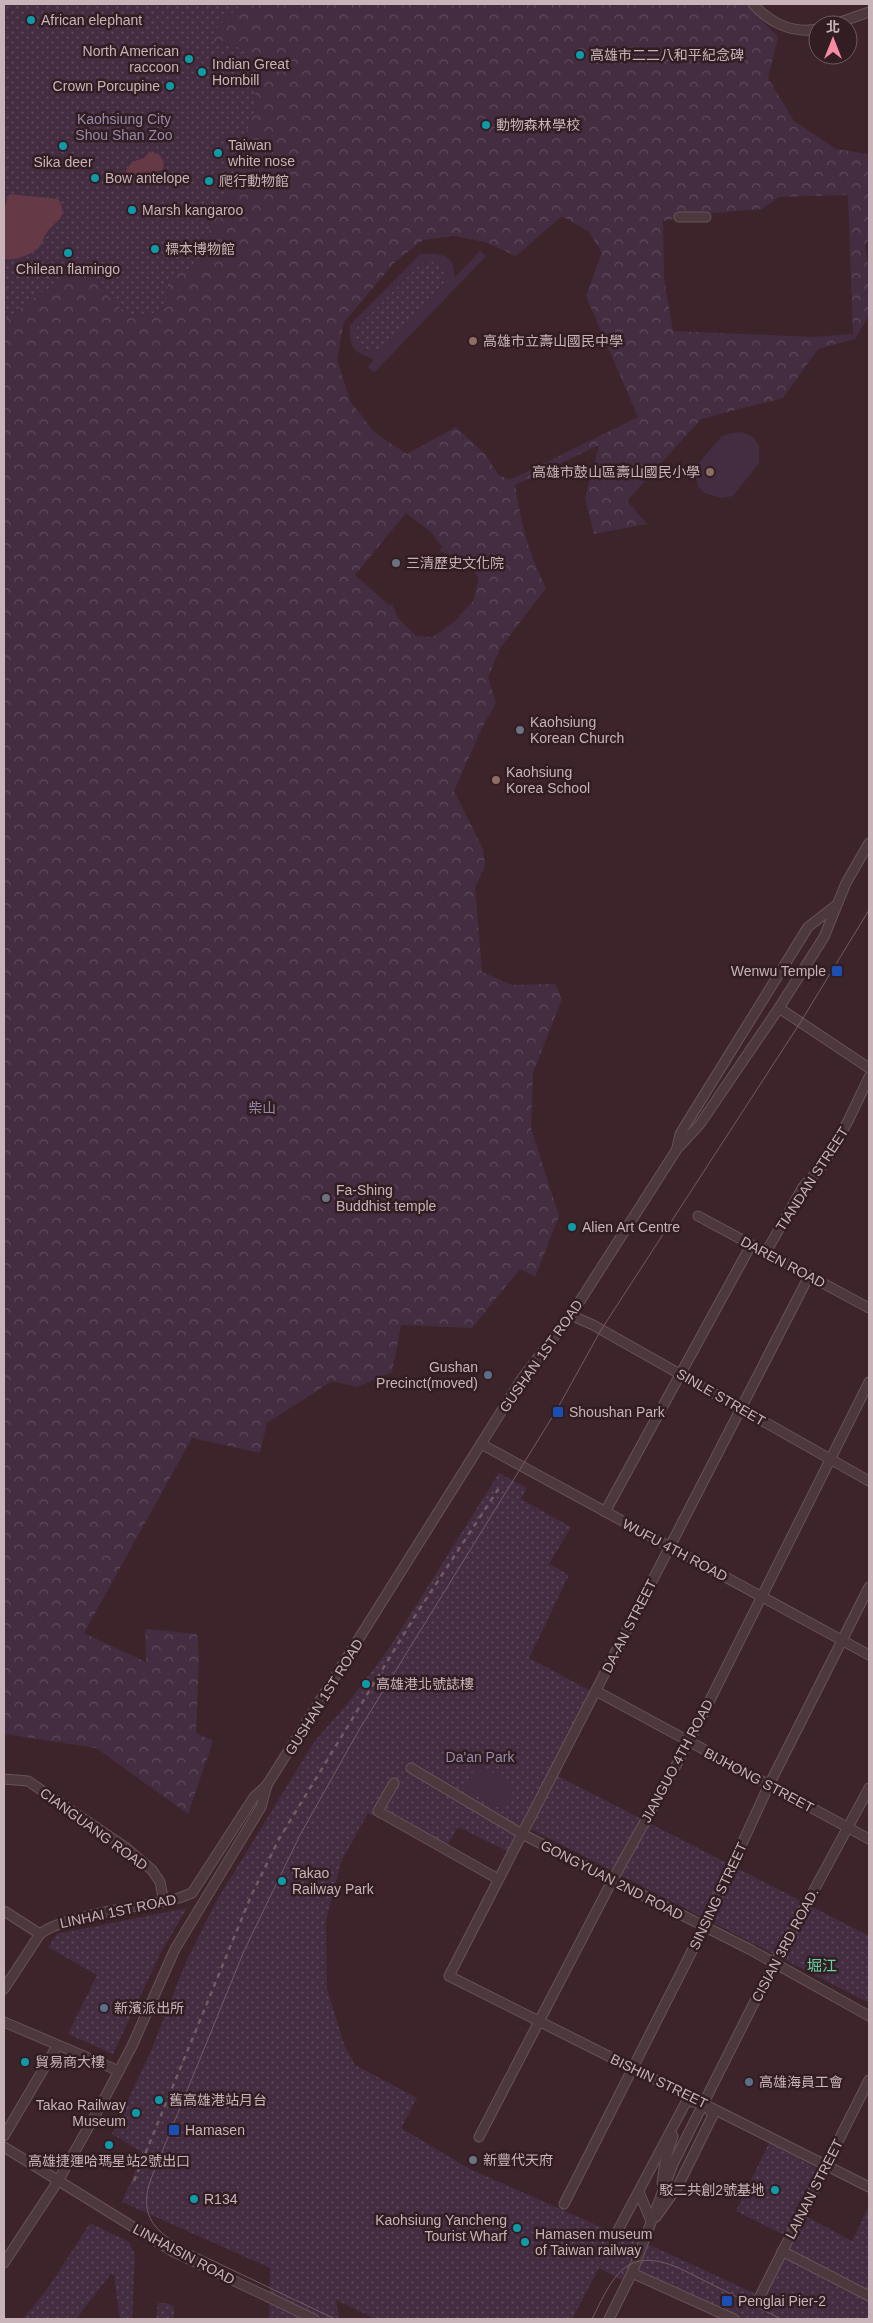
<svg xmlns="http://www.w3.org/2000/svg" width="873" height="2323" font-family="Arial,'Noto Sans TC',sans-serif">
<defs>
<pattern id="grass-dots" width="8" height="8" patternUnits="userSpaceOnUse" patternTransform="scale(1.25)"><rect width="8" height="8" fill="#442d41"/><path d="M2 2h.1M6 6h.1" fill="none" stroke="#5e495a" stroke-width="1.8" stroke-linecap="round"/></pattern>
<pattern id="forest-crowns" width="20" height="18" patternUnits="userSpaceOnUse" patternTransform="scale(1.25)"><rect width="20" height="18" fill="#442d41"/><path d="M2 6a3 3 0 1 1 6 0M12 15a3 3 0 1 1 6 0" fill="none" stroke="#5e495a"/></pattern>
</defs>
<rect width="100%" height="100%" fill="#3d242a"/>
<!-- grass -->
<g fill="url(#grass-dots)">
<path d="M4,4H243L224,20L216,42L245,49L254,69L256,106L243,142L238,171L211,225L200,265L168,278L167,305C162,308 156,313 150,314C115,324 100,281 86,259L65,278L35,297L4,321Z"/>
<path d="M433,261L442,266L446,276L445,282L385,349C366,353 352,352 356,328L420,264Z"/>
<polygon points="499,1473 527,1488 521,1499 571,1527 549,1564 569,1575 529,1658 591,1691 550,1772 869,1936 869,2003 521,1824 507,1851 458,1827 444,1851 368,1813 341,1862 326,1920 327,1989 344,2044 355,2065 417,2098 401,2128 468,2168 614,2233 654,2247 758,2295 786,2236 736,2211 769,2143 817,2168 796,2211 852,2241 869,2206 869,2319 720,2319 635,2279 632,2285 599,2268 572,2319 376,2319 336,2300 339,2319 269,2319 270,2268 122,2202 143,2153 112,2134 151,2051 186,1962 217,1900 314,1742 347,1704 388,1650"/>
<polygon points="187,1908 161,1952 113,2054 68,2034 97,1975 48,1947 57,1934"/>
<polygon points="90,2223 129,2242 135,2254 132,2319 120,2319 114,2276 111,2274 76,2319 23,2319 48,2288"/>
<polygon points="158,2303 166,2303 174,2306 174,2319 156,2319"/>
</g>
<!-- forest -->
<path fill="url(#forest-crowns)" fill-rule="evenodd" d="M243,4H746L778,37L768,78L794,121L836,149L868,154L869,152V239L865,245L869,272V315L855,339L818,349L783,398L701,419L627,501L647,524L594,534L585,498L599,445L515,485C522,526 527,550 546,588L501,647L488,677L496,703L482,728L454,791L483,849L485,866L475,887L482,972L512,985L555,984L562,999L533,1073L531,1128L559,1216L535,1277L520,1269L472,1328L401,1325L392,1372L357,1387L332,1381L267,1423L260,1453L192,1438L84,1633L146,1662L145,1629L197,1634L199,1658L196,1733L213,1741L188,1814L96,1748L4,1734V321L35,297L65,278L86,259C99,282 116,323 150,314C156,313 162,308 167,305L168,278L200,265L211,225L238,171L243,142L256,106L254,69L245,49L208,39L224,20ZM848,195L853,334L813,337L673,331L664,279L663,221L700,214L762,209L779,197ZM562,216L589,232L602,253L586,296L638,417L510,480L499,475L484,453L456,427L407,454L375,433L350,401L337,359L344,322L395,262L423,240L454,236L485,242L516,256ZM406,513L431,532L442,547L439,551L463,558L479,578L473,601L455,621L433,637L416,636L398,618L392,603L390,606L355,575Z"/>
<!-- pitch -->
<g fill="#442d41" fill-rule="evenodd">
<path d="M480,251L486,256L374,373L368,367L374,359C354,353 348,347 350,325L420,254C431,253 447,252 453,265C454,268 454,273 455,277ZM426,262C440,261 447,267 445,282L385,349L364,351L356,342V328L420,264Z"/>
<polygon points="742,432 752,436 759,445 759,463 733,496 721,498 704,493 698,486 695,475 697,465 722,436 732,433"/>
<polygon points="477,1764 516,1786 503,1810 464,1789"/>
</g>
<!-- water -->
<g fill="#653945">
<polygon points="149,152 159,154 164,162 163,170 152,172 141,182 132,182 125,178 126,170 132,162 144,158"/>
<path d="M9,194L58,199C70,217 56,220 47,232C44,236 43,242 40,246C32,255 15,261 4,259V209Z"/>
</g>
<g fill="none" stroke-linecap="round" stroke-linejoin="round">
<defs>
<g id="minor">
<path d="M753,4C770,23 793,34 818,29"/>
<polyline points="832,25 869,12"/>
<polyline points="679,217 706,217"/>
<polyline points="779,1008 869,1068"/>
<polyline points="677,1148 680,1134 808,927 835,906"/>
<polyline points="698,1216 869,1308"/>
<polyline points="766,1252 803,1187 823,1165 848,1121 869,1077"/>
<polyline points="809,1276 449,1976 869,2187"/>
<polyline points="571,1315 593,1325 869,1481"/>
<polyline points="481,1444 869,1655"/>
<polyline points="605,1512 751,1245"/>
<polyline points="596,1691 869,1839"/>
<polyline points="411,1768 522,1834 751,1950 869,2016"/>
<polyline points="4,1779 28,1781 125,1847 152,1870 160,1882 164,1902"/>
<polyline points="394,1783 378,1811 498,1879"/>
<polyline points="4,1911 40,1934"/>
<path d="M4,1989L40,1934C63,1915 146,1906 179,1898L192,1893L254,1797L267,1785"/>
<polyline points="4,2022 119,2071"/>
<polyline points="4,2136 57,2046"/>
<polyline points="479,2137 612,1881 689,1742 869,1382"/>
<polyline points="4,2147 172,2251 314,2319"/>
<polyline points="662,2183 665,2162 673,2136"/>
<polyline points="639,2192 651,2221"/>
<polyline points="564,2204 698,1939 769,1785 869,1587"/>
<polyline points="656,2217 678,2186 713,2115 705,2105"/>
<polyline points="617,2232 686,2102 698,2102"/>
<polyline points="782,2251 869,2296"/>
<polyline points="4,2263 58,2181 101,2105 132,2046 175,1949 261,1807 267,1785 523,1377 571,1315 677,1149 700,1124 779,1008 824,937 846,883 869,843"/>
<polyline points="632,2273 734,2319"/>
<polyline points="759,2298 869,2080"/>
<polyline points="609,2319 632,2273 673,2164 764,1983 869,1788"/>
</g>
</defs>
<!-- minor casing -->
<use href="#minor" stroke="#685358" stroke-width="11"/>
<!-- minor -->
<use href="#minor" stroke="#4d383d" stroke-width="9"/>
<!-- tram -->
<g stroke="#745a60" stroke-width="1">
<path d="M335,2319L180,2245C152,2230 139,2212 151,2179L244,1951L300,1835L359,1730L556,1411L601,1330L800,1023L869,910"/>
<path d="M592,2319C613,2277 625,2245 679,2268L781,2319"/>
</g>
<!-- rail -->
<polyline stroke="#745a60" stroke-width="2.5" stroke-dasharray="5 5" stroke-linecap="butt" points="134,2181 251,1896 279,1839 415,1616 501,1485"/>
</g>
<!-- markers -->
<g fill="#0f9aa8" stroke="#321d22" stroke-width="2">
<circle cx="31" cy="20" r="5"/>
<circle cx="580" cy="55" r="5"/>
<circle cx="189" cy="59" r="5"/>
<circle cx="202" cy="72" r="5"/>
<circle cx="170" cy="86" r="5"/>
<circle cx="486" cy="125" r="5"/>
<circle cx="63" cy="146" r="5"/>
<circle cx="218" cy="153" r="5"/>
<circle cx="95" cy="178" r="5"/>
<circle cx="209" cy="181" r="5"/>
<circle cx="132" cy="210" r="5"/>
<circle cx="155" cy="249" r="5"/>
<circle cx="68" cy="253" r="5"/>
<circle cx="572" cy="1227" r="5"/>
<circle cx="366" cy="1684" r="5"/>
<circle cx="282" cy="1881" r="5"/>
<circle cx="25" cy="2062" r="5"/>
<circle cx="159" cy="2100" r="5"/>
<circle cx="136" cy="2113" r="5"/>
<circle cx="109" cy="2145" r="5"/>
<circle cx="775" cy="2190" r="5"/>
<circle cx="194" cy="2199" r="5"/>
<circle cx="517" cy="2228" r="5"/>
<circle cx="525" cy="2242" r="5"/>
</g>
<g fill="#8d6e63" stroke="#321d22" stroke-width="2">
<circle cx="473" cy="341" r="5"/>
<circle cx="710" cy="472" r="5"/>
<circle cx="496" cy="780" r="5"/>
</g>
<g fill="#6b7280" stroke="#321d22" stroke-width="2">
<circle cx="396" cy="563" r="5"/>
<circle cx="520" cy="730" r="5"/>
<circle cx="326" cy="1198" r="5"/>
<circle cx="473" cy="2160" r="5"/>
</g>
<g fill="#1a4fb4" stroke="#321d22" stroke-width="2">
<rect x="831" y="965" width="12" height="12" rx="2.5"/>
<rect x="552" y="1406" width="12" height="12" rx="2.5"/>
<rect x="168" y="2124" width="12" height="12" rx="2.5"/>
<rect x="721" y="2295" width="12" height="12" rx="2.5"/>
</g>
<g fill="#5c6f8a" stroke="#321d22" stroke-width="2">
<circle cx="488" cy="1375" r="5"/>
<circle cx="104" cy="2008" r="5"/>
<circle cx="749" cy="2082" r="5"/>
</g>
<g text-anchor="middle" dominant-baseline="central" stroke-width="5" stroke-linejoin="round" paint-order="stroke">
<!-- poi labels -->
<g font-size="14" fill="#c8b3b8" stroke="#321d22" text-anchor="start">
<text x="41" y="20">African elephant</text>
<text x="179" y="51" text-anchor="end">North American<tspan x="179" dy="16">raccoon</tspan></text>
<text x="590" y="55">高雄市二二八和平紀念碑</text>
<text x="212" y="64">Indian Great<tspan x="212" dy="16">Hornbill</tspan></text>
<text x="160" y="86" text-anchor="end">Crown Porcupine</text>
<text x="496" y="125">動物森林學校</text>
<text x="228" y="145">Taiwan<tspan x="228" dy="16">white nose</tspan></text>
<text x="63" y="162" text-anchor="middle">Sika deer</text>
<text x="105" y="178">Bow antelope</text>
<text x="219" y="181">爬行動物館</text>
<text x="142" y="210">Marsh kangaroo</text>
<text x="165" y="249">標本博物館</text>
<text x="68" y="269" text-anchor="middle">Chilean flamingo</text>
<text x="483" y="341">高雄市立壽山國民中學</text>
<text x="700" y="472" text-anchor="end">高雄市鼓山區壽山國民小學</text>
<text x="406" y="563">三清歷史文化院</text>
<text x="530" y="722">Kaohsiung<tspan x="530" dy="16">Korean Church</tspan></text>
<text x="506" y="772">Kaohsiung<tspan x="506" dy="16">Korea School</tspan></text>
<text x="826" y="971" text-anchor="end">Wenwu Temple</text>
<text x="336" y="1190">Fa-Shing<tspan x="336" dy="16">Buddhist temple</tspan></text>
<text x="582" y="1227">Alien Art Centre</text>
<text x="478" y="1367" text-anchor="end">Gushan<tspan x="478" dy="16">Precinct(moved)</tspan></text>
<text x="569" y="1412">Shoushan Park</text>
<text x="376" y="1684">高雄港北號誌樓</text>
<text x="292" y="1873">Takao<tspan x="292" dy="16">Railway Park</tspan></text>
<text x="114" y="2008">新濱派出所</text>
<text x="35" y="2062">貿易商大樓</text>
<text x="759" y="2082">高雄海員工會</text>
<text x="169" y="2100">舊高雄港站月台</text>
<text x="126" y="2105" text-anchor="end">Takao Railway<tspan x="126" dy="16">Museum</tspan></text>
<text x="185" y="2130">Hamasen</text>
<text x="483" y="2160">新豐代天府</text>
<text x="109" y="2161" text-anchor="middle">高雄捷運哈瑪星站2號出口</text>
<text x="765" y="2190" text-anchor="end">駁二共創2號基地</text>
<text x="204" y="2199">R134</text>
<text x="507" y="2220" text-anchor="end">Kaohsiung Yancheng<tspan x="507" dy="16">Tourist Wharf</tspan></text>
<text x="535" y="2234">Hamasen museum<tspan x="535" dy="16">of Taiwan railway</tspan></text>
<text x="738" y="2301">Penglai Pier-2</text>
</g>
<!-- park labels -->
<g font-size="14" fill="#9789ad" stroke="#321d22">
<text x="124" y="119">Kaohsiung City<tspan x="124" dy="16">Shou Shan Zoo</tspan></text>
<text x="262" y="1108">柴山</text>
<text x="480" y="1757">Da'an Park</text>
</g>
<!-- street labels -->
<g font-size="14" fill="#c8b3b8" stroke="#321d22">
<text transform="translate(812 1179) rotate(-57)">TIANDAN STREET</text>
<text transform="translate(783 1262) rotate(28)">DAREN ROAD</text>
<text transform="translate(541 1356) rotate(-55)">GUSHAN 1ST ROAD</text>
<text transform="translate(721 1397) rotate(30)">SINLE STREET</text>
<text transform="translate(675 1550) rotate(28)">WUFU 4TH ROAD</text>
<text transform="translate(629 1626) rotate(-63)">DA-AN STREET</text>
<text transform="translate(324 1697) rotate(-58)">GUSHAN 1ST ROAD</text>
<text transform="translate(677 1761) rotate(-62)">JIANGUO 4TH ROAD</text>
<text transform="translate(759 1780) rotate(28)">BIJHONG STREET</text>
<text transform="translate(94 1829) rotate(36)">CIANGUANG ROAD</text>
<text transform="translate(612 1880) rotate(27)">GONGYUAN 2ND ROAD</text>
<text transform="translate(718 1896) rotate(-65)">SINSING STREET</text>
<text transform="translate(118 1911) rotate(-12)">LINHAI 1ST ROAD</text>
<text transform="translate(785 1945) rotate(-62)">CISIAN 3RD ROAD.</text>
<text transform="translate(659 2081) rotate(26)">BISHIN STREET</text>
<text transform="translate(814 2189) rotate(-63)">LAINAN STREET</text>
<text transform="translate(184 2254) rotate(28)">LINHAISIN ROAD</text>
</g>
<!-- neighbourhood labels -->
<g font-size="15" fill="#64d3a6" stroke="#321d22">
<text x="822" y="1965">堀江</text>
</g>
</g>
<!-- border -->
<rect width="873" height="2323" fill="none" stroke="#c8b3b8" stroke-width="10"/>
<!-- north arrow -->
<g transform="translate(833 40)"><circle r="24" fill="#321d22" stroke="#6e595e"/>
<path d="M0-4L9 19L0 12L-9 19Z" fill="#f68ba2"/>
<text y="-8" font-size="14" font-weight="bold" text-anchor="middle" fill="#c8b3b8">北</text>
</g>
</svg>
